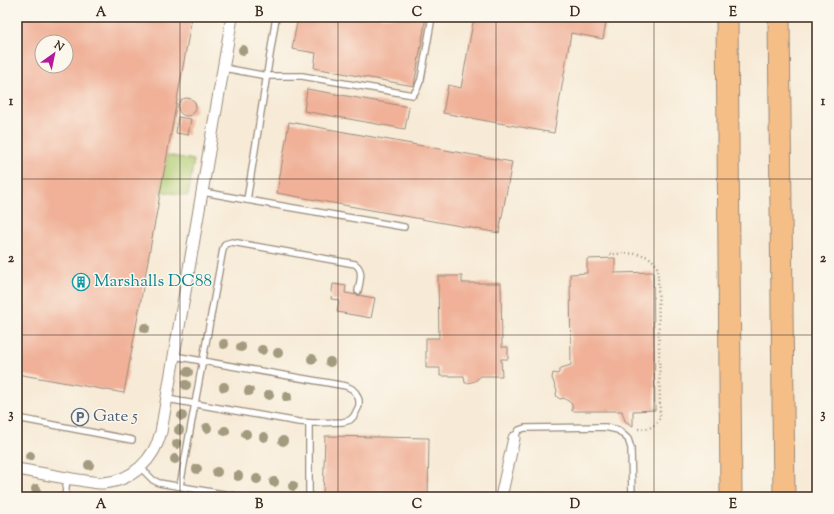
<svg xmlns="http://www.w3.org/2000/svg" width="834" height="514" font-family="'Sorts Mill Goudy',serif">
<rect width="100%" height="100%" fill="#fbf7ec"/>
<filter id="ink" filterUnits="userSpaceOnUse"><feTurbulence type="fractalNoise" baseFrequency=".025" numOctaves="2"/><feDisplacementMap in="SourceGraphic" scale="8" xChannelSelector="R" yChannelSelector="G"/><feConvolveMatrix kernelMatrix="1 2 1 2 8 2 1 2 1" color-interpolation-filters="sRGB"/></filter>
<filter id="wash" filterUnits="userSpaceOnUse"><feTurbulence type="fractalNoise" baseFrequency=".012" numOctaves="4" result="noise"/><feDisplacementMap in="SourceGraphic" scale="16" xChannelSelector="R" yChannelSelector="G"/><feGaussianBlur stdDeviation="0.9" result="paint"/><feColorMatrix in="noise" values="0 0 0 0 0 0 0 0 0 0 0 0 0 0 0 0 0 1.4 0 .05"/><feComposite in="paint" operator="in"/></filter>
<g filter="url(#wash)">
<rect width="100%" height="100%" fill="#f7ead6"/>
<!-- green -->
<polygon fill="#aeca70" stroke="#747a47" points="167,155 194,160 188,196 160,191"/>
<g id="blocks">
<!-- building -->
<g fill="#f0b198" fill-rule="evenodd">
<path d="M17,17H192L124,393L17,374ZM42,42H66V66H42Z"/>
<polygon points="298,17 426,17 414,86 314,68 316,53 292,49"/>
<polygon points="474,17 607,17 603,39 571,33 554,133 443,113 448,85 461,88"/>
<polygon points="307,89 409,107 405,129 304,111"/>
<circle cx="187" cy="107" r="9"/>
<polygon points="178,117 191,119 188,135 176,133"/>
<polygon points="289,122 512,162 499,233 277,193"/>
<polygon points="615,258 615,273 653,272 655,410 633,411 633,426 625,421 622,411 572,411 572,404 564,398 560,399 557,397 556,394 557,391 552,378 553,373 558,374 561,368 571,365 570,274 587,273 587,259"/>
<polygon points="438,276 462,276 462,283 501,283 502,347 508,347 508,359 501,359 502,376 481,376 475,381 468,383 465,383 464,376 440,376 440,368 426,368 426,338 439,338"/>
<polygon points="333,284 346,286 345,293 375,298 371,318 337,312 339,300 331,299"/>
<polygon points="325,436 429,438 428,497 323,497"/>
</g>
</g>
</g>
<g filter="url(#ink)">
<use href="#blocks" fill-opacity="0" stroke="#998a7a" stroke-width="1"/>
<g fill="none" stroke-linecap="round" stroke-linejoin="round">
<defs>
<g id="service">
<polyline points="224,68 267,76 302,76 413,95 417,89 421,79 432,17"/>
<polyline points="203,192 247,200 276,17"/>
<polyline points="247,200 404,227"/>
<polyline points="167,399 299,422 314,423 343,422 350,420 354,416 359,406 359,400 356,393 352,389 346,386 174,356"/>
<polyline points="17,418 132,440"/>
<polyline points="514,438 519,430 525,428 605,427 618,430 628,439 631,448 632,497"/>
<polyline points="140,467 153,480 159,483 241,497"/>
<path d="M180,486L223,249L225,244L232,242L355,264C364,270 360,281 358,291"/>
<polyline points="65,497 67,478"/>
<polyline points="309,497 309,423"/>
</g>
<g id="minor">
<path d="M17,469C35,472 54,476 72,479C82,480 92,483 103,483C132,481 154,460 161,432L232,17"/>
<polyline points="501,497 514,438"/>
</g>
<g id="motorway">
<polyline points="727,17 731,497"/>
<polyline points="779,17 784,497"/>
</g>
</defs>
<!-- service casing -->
<use href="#service" stroke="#998a7a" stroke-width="8"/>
<!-- minor casing -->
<use href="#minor" stroke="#998a7a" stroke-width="13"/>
<!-- motorway casing -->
<use href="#motorway" stroke="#998a7a" stroke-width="23"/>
<!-- path -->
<path stroke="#998a7a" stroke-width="2.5" stroke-dasharray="1 3" stroke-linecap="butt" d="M610,254C627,254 652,249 658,270L660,416C657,428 647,429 637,429"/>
<!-- service -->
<use href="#service" stroke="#fff" stroke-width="5.5"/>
<!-- minor -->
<use href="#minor" stroke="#fff" stroke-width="11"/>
<!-- motorway -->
<use href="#motorway" stroke="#f6be87" stroke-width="21"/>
</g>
<!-- trees -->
<g fill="#a39b7f">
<circle cx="243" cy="50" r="5"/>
<circle cx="145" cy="328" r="5"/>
<circle cx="224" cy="344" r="5"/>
<circle cx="241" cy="347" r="5"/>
<circle cx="262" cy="350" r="5"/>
<circle cx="278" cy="353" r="5"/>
<circle cx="312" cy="359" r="5"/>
<circle cx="330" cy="362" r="5"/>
<circle cx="188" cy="372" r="5"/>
<circle cx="186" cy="385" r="5"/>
<circle cx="224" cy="387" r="5"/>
<circle cx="249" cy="391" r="5"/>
<circle cx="269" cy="395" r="5"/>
<circle cx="287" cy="397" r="5"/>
<circle cx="182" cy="416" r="5"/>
<circle cx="207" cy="428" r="5"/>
<circle cx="179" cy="430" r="5"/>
<circle cx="225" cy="431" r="5"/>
<circle cx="246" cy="434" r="5"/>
<circle cx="264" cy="437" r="5"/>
<circle cx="283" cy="441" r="5"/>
<circle cx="177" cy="444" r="5"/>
<circle cx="30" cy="456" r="5"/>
<circle cx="175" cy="459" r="5"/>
<circle cx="89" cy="465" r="5"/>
<circle cx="197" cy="469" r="5"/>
<circle cx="217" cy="472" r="5"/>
<circle cx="238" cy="476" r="5"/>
<circle cx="257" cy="479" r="5"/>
<circle cx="274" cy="482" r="5"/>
<circle cx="293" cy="486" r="5"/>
<circle cx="36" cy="489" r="5"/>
</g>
</g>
<!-- grid -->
<path fill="none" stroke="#3b2a1e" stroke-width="1" stroke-opacity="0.55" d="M180,17V497M338,17V497M496,17V497M654,17V497M17,179H817M17,335H817"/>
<!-- icons -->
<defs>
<symbol id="building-ring" viewBox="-11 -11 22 22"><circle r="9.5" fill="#fbf7ec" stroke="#0f9aa8" stroke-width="1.5"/><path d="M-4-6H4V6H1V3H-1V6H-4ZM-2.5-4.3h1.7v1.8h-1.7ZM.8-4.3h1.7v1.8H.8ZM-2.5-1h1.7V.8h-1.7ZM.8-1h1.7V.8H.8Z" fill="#0f9aa8"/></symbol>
<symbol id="parking-ring" viewBox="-11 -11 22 22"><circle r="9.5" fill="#fbf7ec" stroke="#5c6f8a" stroke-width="1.5"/><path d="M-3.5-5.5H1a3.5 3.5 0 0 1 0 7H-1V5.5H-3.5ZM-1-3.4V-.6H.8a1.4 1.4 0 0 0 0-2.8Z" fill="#5c6f8a"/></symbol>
</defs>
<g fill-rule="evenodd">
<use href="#building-ring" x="71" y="272" width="20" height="20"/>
<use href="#parking-ring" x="70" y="407" width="20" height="20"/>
</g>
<g text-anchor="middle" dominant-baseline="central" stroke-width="3" stroke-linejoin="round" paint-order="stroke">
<!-- culture labels -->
<g font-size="17" fill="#0d838f" stroke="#fbf7ec" text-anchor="start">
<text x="94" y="282">Marshalls DC88</text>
</g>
<!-- service labels -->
<g font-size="17" fill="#4e5e75" stroke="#fbf7ec" text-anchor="start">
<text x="93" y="417">Gate 5</text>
</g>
</g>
<!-- margin -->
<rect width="834" height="514" fill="none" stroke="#fbf7ec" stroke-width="44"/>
<!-- north arrow -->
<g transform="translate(54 54) rotate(33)"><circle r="19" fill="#fbf7ec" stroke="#aea59a"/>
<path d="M0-3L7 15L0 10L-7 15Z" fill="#b5179e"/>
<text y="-6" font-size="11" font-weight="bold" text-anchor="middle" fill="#3b2a1e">N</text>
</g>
<rect x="22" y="22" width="790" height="470" fill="none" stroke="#3b2a1e" stroke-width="1.5"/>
<g font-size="13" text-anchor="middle" font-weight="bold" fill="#3b2a1e">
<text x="101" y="16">A</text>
<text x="259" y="16">B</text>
<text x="417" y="16">C</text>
<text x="575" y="16">D</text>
<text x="733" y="16">E</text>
<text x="11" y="105">1</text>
<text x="823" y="105">1</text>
<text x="11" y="262">2</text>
<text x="823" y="262">2</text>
<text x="11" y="418">3</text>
<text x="823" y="418">3</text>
<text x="101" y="508">A</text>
<text x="259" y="508">B</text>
<text x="417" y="508">C</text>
<text x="575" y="508">D</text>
<text x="733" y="508">E</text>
</g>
</svg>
